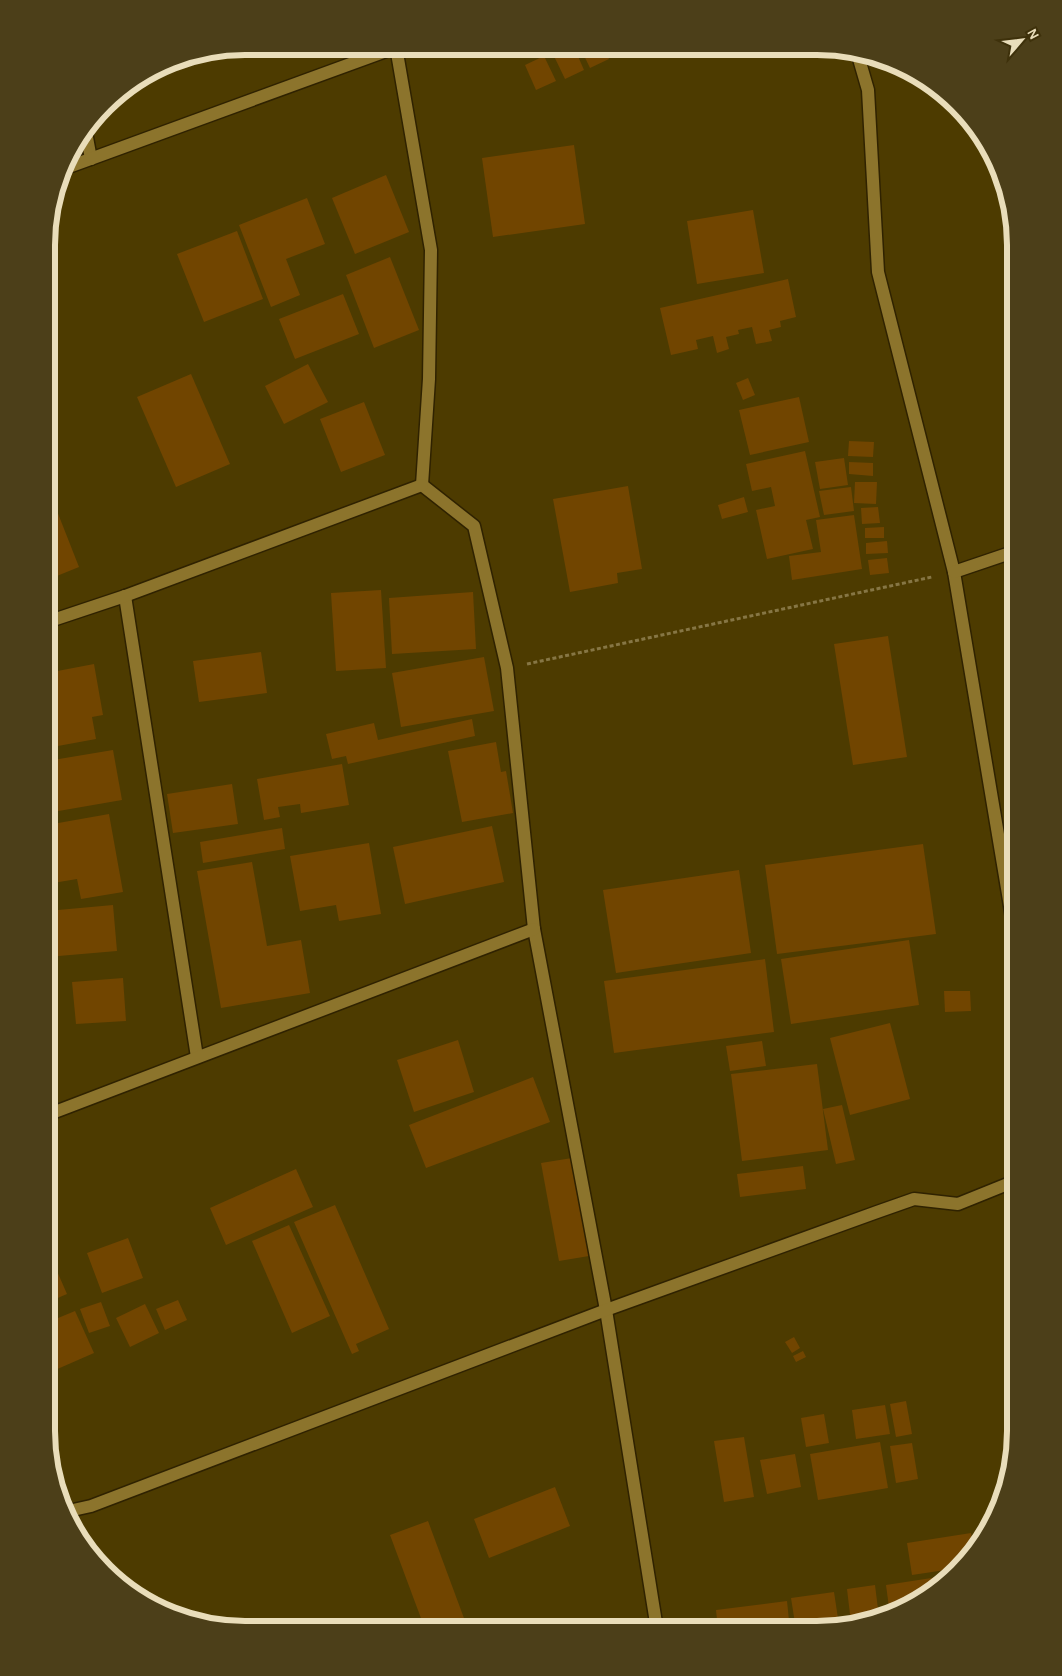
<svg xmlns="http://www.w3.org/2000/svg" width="1062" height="1676" font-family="Karla,sans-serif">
<rect width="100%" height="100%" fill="#4d3b00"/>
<!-- building -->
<g fill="#714500">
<polygon points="567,47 574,47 584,70 565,79 553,54"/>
<polygon points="580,47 604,47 609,59 590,68"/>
<polygon points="544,56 556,81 536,90 525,65"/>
<polygon points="978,131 979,131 993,156 983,158"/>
<polygon points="574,145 585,224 493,237 482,158"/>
<polygon points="386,175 409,232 355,254 332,198"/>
<polygon points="307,198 325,244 286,259 300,295 271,307 239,225"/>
<polygon points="753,210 764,273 697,284 687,221"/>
<polygon points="237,231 263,299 204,322 177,254"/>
<polygon points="390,257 419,330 374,348 346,275"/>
<polygon points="788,279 796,317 780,321 781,327 769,330 772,341 756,344 752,327 738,330 739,334 726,337 729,349 717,353 713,336 696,340 698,349 671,355 660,308"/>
<polygon points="343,294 359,334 295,359 279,319"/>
<polygon points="308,364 328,402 284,424 265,386"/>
<polygon points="191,374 230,464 176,487 137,397"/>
<polygon points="748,378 755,395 743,400 736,383"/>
<polygon points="799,397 809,442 750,455 739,410"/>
<polygon points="364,402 385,455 341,472 320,419"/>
<polygon points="849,441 874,442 873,457 848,456"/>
<polygon points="805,451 820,517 806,520 813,549 767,559 756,510 775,506 771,487 752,491 746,464"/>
<polygon points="844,458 848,485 820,489 815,462"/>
<polygon points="849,462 873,463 873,476 849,474"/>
<polygon points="855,482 877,482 876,504 854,503"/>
<polygon points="628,486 642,569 617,573 618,583 570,592 553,499"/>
<polygon points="851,487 854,511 824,515 819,491"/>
<polygon points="744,497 748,512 722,519 718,505"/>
<polygon points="878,507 880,523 862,524 861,508"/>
<polygon points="57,511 79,567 47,580 48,515"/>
<polygon points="854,515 862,569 792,580 789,556 821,552 816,520"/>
<polygon points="884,527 884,538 865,538 865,528"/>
<polygon points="887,541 888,553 866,554 866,543"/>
<polygon points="887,558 889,573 870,575 868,560"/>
<polygon points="381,590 386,668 336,671 331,593"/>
<polygon points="473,592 476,649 392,654 389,598"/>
<polygon points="888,636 907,757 853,765 834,644"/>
<polygon points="261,652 267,693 199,702 193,661"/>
<polygon points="484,657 494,711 401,727 392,673"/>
<polygon points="94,664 103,715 92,717 96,739 47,748 47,673"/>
<polygon points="472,719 475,736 348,764 346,756 332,759 326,734 374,723 378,740"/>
<polygon points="496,742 501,772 506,771 513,813 462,822 448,751"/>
<polygon points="113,750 122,800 47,813 47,761"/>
<polygon points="342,764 349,805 301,813 300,804 278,807 280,817 264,820 257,779"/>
<polygon points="232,784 238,824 173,833 167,794"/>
<polygon points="109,814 123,892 81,899 77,879 47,884 47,825"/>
<polygon points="492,826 504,882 405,904 393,847"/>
<polygon points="282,828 285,849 203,863 200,842"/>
<polygon points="369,843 381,914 339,921 336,905 300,911 290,856"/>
<polygon points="923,844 936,934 777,954 765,865"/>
<polygon points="252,862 267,946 301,940 310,993 221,1008 197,871"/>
<polygon points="739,870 751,953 616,973 603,890"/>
<polygon points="113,905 117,951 47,957 47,911"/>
<polygon points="909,940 919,1005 791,1024 781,959"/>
<polygon points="765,959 774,1032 614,1053 604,981"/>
<polygon points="123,978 126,1021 76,1024 72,982"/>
<polygon points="944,991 970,991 971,1011 945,1012"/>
<polygon points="890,1023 910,1099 850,1115 830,1038"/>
<polygon points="458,1040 474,1092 414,1112 397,1060"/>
<polygon points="762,1041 766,1066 730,1071 726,1046"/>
<polygon points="817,1064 828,1150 742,1161 731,1074"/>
<polygon points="533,1077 550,1122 426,1168 409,1125"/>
<polygon points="842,1105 855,1160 836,1164 823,1109"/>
<polygon points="572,1158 589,1256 559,1261 541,1163"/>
<polygon points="803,1166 806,1189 740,1197 737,1174"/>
<polygon points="296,1169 313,1207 226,1245 210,1208"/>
<polygon points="335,1205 389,1329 356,1344 359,1351 352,1354 294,1222"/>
<polygon points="289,1225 330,1316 292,1333 252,1241"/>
<polygon points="128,1238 143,1278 102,1293 87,1253"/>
<polygon points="53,1262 67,1294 46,1303 46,1264"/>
<polygon points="178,1300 187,1320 165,1330 156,1309"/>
<polygon points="101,1302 110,1326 89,1333 80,1309"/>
<polygon points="145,1304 159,1333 130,1347 116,1318"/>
<polygon points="75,1311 94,1353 46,1374 46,1323"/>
<polygon points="794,1337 800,1348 792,1353 785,1342"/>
<polygon points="803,1351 806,1357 796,1362 793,1356"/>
<polygon points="906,1401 912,1434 896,1437 890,1404"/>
<polygon points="885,1405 890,1434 856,1439 852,1410"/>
<polygon points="824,1414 829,1443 806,1447 801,1418"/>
<polygon points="744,1437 754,1497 724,1502 714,1441"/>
<polygon points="880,1442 888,1488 818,1500 810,1454"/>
<polygon points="912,1443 918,1479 896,1483 890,1446"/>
<polygon points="795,1454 801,1487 767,1494 760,1460"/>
<polygon points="555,1487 570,1526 489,1558 474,1519"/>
<polygon points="428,1521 468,1629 425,1629 390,1535"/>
<polygon points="971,1533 974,1553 959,1568 912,1575 907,1543"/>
<polygon points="951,1575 938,1588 890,1615 886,1585"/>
<polygon points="875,1585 879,1617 851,1623 847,1589"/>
<polygon points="834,1592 839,1625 817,1630 796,1630 791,1598"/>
<polygon points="787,1601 790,1630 718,1629 716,1610"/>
</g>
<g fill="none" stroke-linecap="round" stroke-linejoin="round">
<defs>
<g id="street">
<polyline points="396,47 431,250 429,379 422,485"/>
<polyline points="857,52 868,90 878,272 954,572 1015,936"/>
<polyline points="86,132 91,159"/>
<polyline points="63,169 397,47"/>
<polyline points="422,485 474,526 507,668 534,929 606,1310 657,1629"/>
<polyline points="954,572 1016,551"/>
<polyline points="125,596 197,1057"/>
<polyline points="47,622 125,596 422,485"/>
<polyline points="47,1115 534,929"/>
<polyline points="64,1512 91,1506 606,1310 877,1212 914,1199 958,1204 1015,1181"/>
</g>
</defs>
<!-- street casing -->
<use href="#street" stroke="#2f2200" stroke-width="15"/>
<!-- path -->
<polyline stroke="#867644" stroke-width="3" stroke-dasharray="4 2.5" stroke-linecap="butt" points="527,664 932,577"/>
<!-- street -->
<use href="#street" stroke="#8c742c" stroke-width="12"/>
</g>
<!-- crop -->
<path d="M0 0H1062V1676H0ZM245 55H817A190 190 0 0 1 1007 245V1431A190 190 0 0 1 817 1621H245A190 190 0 0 1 55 1431V245A190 190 0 0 1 245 55Z" fill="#4c3f19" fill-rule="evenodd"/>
<path fill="none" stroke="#e9ddba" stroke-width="6" d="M245 55H817A190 190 0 0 1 1007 245V1431A190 190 0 0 1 817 1621H245A190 190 0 0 1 55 1431V245A190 190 0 0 1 245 55Z"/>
<!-- north arrow -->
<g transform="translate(1022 40) rotate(62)" stroke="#3e310b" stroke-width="4" paint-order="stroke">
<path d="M0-4L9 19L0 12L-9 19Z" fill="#e9ddba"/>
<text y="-8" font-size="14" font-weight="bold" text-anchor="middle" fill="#e9ddba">N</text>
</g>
</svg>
